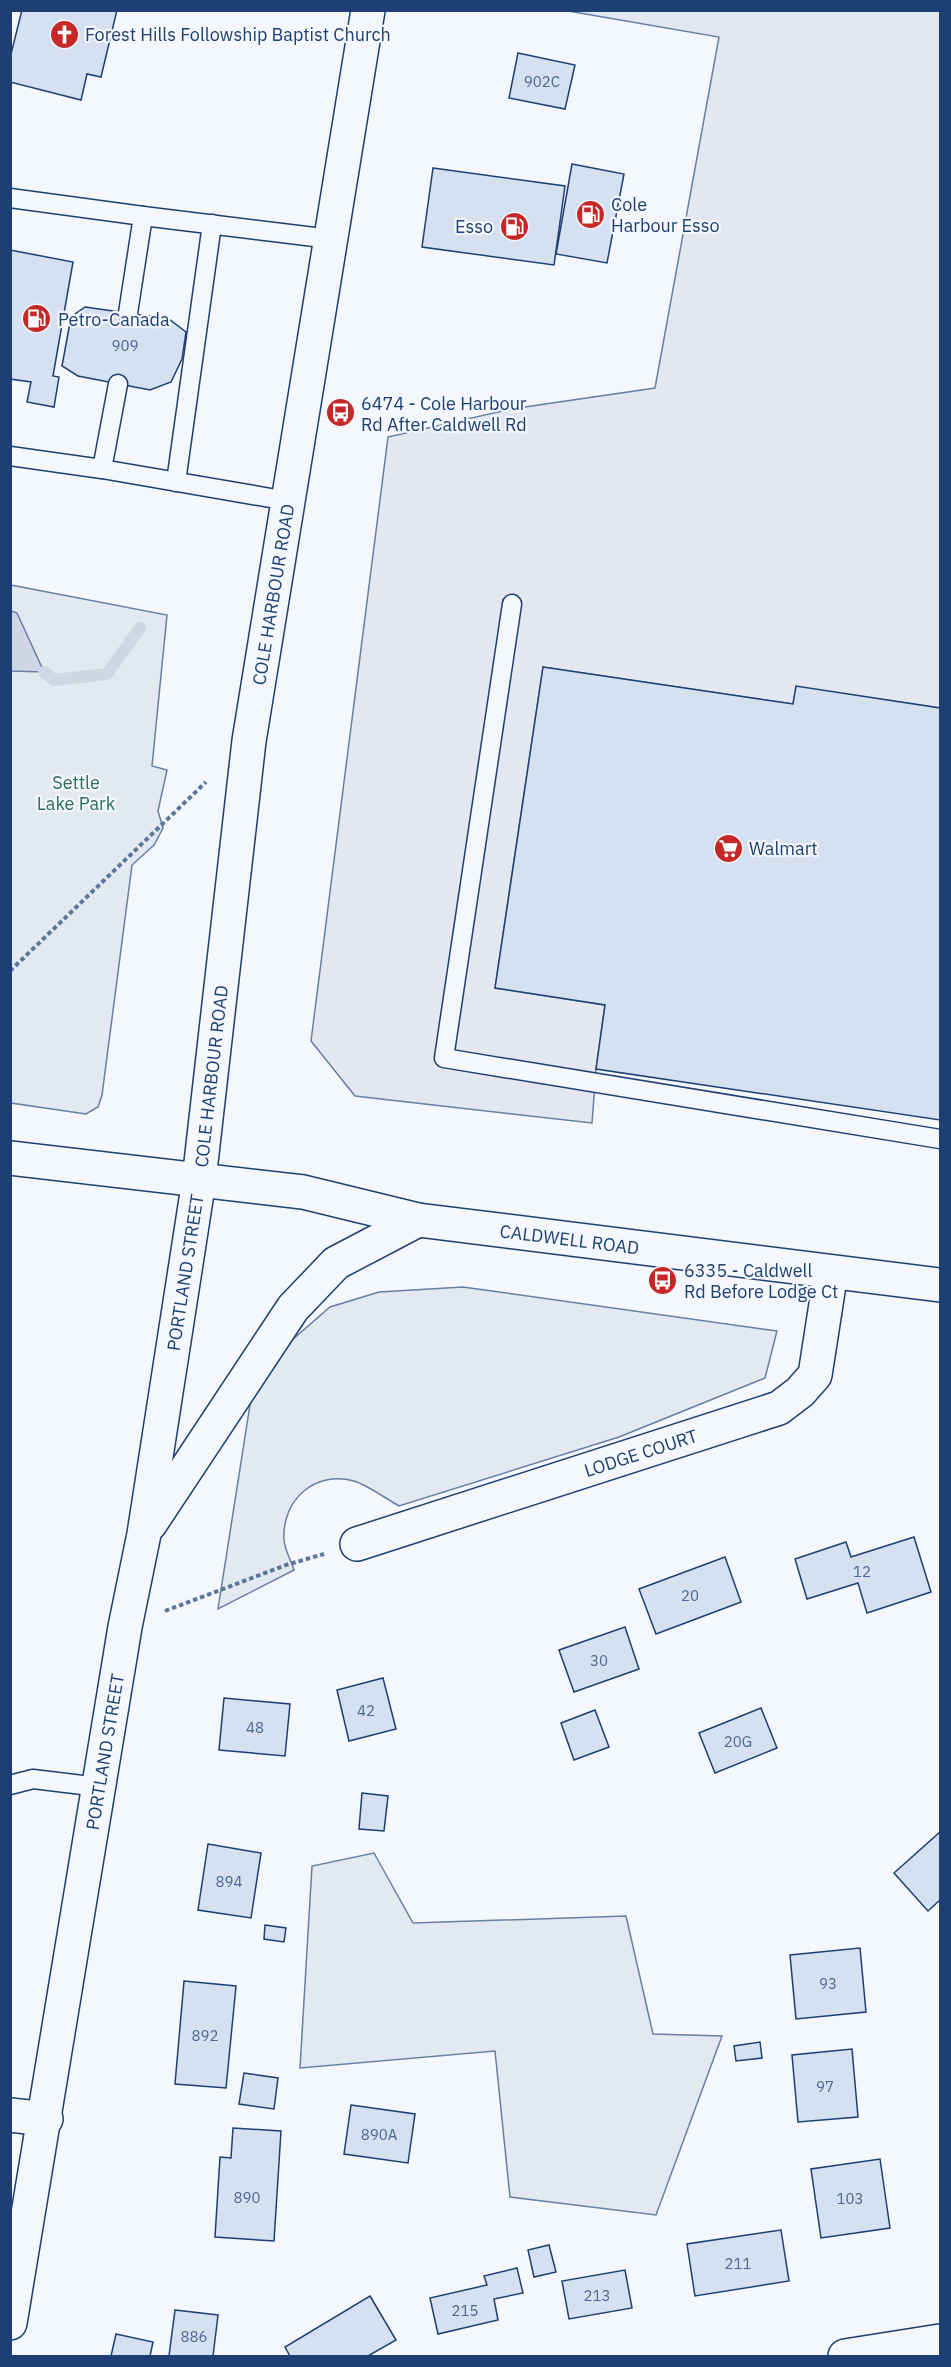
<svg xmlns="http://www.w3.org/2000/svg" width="951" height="2367" font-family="'IBM Plex Sans',sans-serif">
<rect width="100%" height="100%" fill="#f4f7fb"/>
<!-- green -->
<g fill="#e3e9f0" stroke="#687fa3" stroke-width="1.5">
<polygon points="11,585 167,615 152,766 167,770 158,811 163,828 154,845 132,865 102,1095 98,1107 86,1114 11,1103"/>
<path d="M463,1287L777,1331L765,1378L619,1437L399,1506C385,1498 369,1486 354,1481C315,1470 282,1500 284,1539C284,1549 291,1560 294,1570L218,1609L252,1392L284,1347L330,1307L379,1292Z"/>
<polygon points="374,1853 413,1923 626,1916 653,2034 722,2036 656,2215 510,2197 495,2051 300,2068 312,1866"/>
</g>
<!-- parking -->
<polygon fill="#e3e8f0" stroke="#687fa3" stroke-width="1.5" points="568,11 940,11 940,708 796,687 793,704 543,667 495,988 605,1005 596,1069 592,1123 355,1096 311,1041 388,437 511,409 655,388 719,37"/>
<!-- water -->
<polygon fill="#cfd7e4" stroke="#687fa3" stroke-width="1.5" points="11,611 17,613 44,672 11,671"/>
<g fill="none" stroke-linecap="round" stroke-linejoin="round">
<!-- stream -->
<polyline stroke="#cfd7e4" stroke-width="12" points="44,672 54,680 107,674 140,628"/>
</g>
<!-- building -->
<g fill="#d5e0f0" stroke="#1d3f73" stroke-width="1.5">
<polygon points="22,10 117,10 101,77 87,74 81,100 10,82 10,58"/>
<polygon points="518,53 575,65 565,109 509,98"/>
<polygon points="572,164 624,174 607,263 556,254"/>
<polygon points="433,168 565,186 554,265 422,247"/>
<polygon points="10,250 73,262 53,376 59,377 54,407 27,402 31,382 10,379"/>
<polygon points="85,307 169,319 186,332 182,359 171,382 150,390 78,376 62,366 71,317"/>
<polygon points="543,667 793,704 796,686 940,708 940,1120 596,1069 605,1005 495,988"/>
<polygon points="914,1537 931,1592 867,1613 858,1583 807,1599 795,1559 846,1542 851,1557"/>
<polygon points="725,1557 741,1602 656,1634 639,1589"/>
<polygon points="625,1627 639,1669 574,1692 559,1650"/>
<polygon points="383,1678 396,1729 349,1741 337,1690"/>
<polygon points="224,1698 290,1704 285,1756 219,1750"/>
<polygon points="761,1708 777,1748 715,1773 699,1733"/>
<polygon points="595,1710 609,1747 574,1760 561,1723"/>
<polygon points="362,1793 388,1796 384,1831 359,1829"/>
<polygon points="940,1832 940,1900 928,1911 894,1873"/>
<polygon points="208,1844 261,1853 251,1918 198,1910"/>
<polygon points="265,1925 286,1928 284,1942 264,1939"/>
<polygon points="860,1948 866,2012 796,2019 790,1955"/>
<polygon points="184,1981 236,1986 226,2088 175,2084"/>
<polygon points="760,2042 762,2058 736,2061 734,2046"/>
<polygon points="852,2049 858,2117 798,2122 792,2055"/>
<polygon points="244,2073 278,2078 274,2109 239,2104"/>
<polygon points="351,2105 415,2114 408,2163 344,2154"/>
<polygon points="233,2128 281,2131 274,2241 215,2237 220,2157 231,2158"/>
<polygon points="880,2159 890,2228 821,2238 811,2169"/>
<polygon points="781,2230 789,2281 695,2296 687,2244"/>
<polygon points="549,2245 556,2272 534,2277 528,2250"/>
<polygon points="517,2268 523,2293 494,2299 498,2320 438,2334 430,2298 487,2285 484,2276"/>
<polygon points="625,2270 632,2308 569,2319 562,2281"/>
<polygon points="370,2296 396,2340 368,2356 290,2356 285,2347"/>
<polygon points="175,2310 218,2315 213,2356 169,2356"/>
<polygon points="116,2334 153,2342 150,2356 111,2356"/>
</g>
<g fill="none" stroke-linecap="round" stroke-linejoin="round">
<defs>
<g id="service">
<polyline points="10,198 143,216"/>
<polyline points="128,313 143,216 331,239"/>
<polyline points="118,384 102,469 288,501"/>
<polyline points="10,456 102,469"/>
<polyline points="176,482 212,224"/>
<polyline points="512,604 444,1058 940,1139"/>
<polyline points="10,1785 33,1779 99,1787"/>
</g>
<g id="minor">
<path id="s1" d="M357,1544L779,1408L800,1392L815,1375L831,1272"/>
<polyline points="10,2115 46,2119"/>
<polyline points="845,2356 940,2341"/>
</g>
<g id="tertiary">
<path id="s2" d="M10,1158L303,1192L418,1220L940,1285"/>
</g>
<g id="secondary">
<polyline points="150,1524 293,1308 336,1263 418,1220"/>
<path id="s3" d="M10,2323L125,1627L144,1534L199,1180L249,741L368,10"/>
</g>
</defs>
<!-- service casing -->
<use href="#service" stroke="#1d3f73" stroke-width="21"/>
<!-- minor casing -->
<use href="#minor" stroke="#1d3f73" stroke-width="36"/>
<!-- tertiary casing -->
<use href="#tertiary" stroke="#1d3f73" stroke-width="36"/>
<!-- secondary casing -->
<use href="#secondary" stroke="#1d3f73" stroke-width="36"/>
<!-- path -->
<g stroke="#5e769c" stroke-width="4" stroke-dasharray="4.5 3" stroke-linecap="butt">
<polyline points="10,971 206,782"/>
<polyline points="165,1611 286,1565 324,1554"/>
</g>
<!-- service -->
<use href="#service" stroke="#f4f7fb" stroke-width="18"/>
<!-- minor -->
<use href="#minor" stroke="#f4f7fb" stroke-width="33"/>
<!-- tertiary -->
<use href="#tertiary" stroke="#f4f7fb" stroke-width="33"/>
<!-- secondary -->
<use href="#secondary" stroke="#f4f7fb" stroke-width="33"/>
</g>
<!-- icons -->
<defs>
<symbol id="church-disc" viewBox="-11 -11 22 22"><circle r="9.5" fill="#c62828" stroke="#f4f7fb"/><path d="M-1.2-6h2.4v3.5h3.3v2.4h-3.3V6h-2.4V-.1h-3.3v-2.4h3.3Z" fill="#fff"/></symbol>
<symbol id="fuel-disc" viewBox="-11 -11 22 22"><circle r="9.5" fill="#c62828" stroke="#f4f7fb"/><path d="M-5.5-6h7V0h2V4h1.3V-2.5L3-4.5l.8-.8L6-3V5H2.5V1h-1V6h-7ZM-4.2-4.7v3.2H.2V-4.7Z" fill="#fff"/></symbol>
<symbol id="bus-disc" viewBox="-11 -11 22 22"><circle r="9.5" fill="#c62828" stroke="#f4f7fb"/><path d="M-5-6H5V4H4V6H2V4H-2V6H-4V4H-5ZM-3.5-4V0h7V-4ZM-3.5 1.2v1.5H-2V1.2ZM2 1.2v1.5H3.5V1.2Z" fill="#fff"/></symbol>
<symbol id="supermarket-disc" viewBox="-11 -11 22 22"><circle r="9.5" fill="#c62828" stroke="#f4f7fb"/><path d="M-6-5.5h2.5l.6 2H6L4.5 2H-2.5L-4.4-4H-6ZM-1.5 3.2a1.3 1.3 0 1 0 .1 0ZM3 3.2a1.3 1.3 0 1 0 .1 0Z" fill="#fff"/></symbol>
</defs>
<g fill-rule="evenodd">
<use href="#church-disc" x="48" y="18" width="33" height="33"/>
<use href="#fuel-disc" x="574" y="198" width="33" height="33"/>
<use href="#fuel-disc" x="498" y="210" width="33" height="33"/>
<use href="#fuel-disc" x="20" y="302" width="33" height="33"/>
<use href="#bus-disc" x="324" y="396" width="33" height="33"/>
<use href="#supermarket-disc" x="712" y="832" width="33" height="33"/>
<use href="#bus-disc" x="646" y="1264" width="33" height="33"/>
</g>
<g text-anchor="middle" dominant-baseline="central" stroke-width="4.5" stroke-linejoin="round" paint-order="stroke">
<!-- number labels -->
<g font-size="15" fill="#4b6792">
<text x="542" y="81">902C</text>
<text x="125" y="345">909</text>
<text x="862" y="1571">12</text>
<text x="690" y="1595">20</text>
<text x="599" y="1660">30</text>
<text x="366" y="1710">42</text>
<text x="255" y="1727">48</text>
<text x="738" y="1741">20G</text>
<text x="229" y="1881">894</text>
<text x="828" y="1983">93</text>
<text x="205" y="2035">892</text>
<text x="825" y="2086">97</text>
<text x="379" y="2134">890A</text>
<text x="247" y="2197">890</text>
<text x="850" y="2198">103</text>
<text x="738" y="2263">211</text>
<text x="597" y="2295">213</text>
<text x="465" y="2310">215</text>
<text x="194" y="2336">886</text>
</g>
<!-- poi labels -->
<g font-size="18" fill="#1d3f73" stroke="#f4f7fb" text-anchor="start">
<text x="85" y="34">Forest Hills Followship Baptist Church</text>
<text x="611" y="204">Cole<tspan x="611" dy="21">Harbour Esso</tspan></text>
<text x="493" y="226" text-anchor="end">Esso</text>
<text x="58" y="319">Petro-Canada</text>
<text x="361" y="403">6474 - Cole Harbour<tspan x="361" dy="21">Rd After Caldwell Rd</tspan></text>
<text x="749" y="848">Walmart</text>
<text x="684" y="1270">6335 - Caldwell<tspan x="684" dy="21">Rd Before Lodge Ct</tspan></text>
</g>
<!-- street labels -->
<g font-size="18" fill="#1d3f73" stroke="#f4f7fb">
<text stroke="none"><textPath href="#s3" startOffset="1749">COLE HARBOUR ROAD</textPath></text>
<text stroke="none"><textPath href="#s3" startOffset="1263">COLE HARBOUR ROAD</textPath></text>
<text stroke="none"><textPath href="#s2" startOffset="566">CALDWELL ROAD</textPath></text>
<text stroke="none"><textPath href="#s3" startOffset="1065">PORTLAND STREET</textPath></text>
<text stroke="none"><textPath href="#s1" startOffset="298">LODGE COURT</textPath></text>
<text stroke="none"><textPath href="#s3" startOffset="579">PORTLAND STREET</textPath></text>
</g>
<!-- park labels -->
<g font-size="18" fill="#2c6c60" stroke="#f4f7fb">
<text x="76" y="782">Settle<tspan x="76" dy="21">Lake Park</tspan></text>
</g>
</g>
<!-- border -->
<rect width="951" height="2367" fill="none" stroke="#1d3f73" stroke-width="24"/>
</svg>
